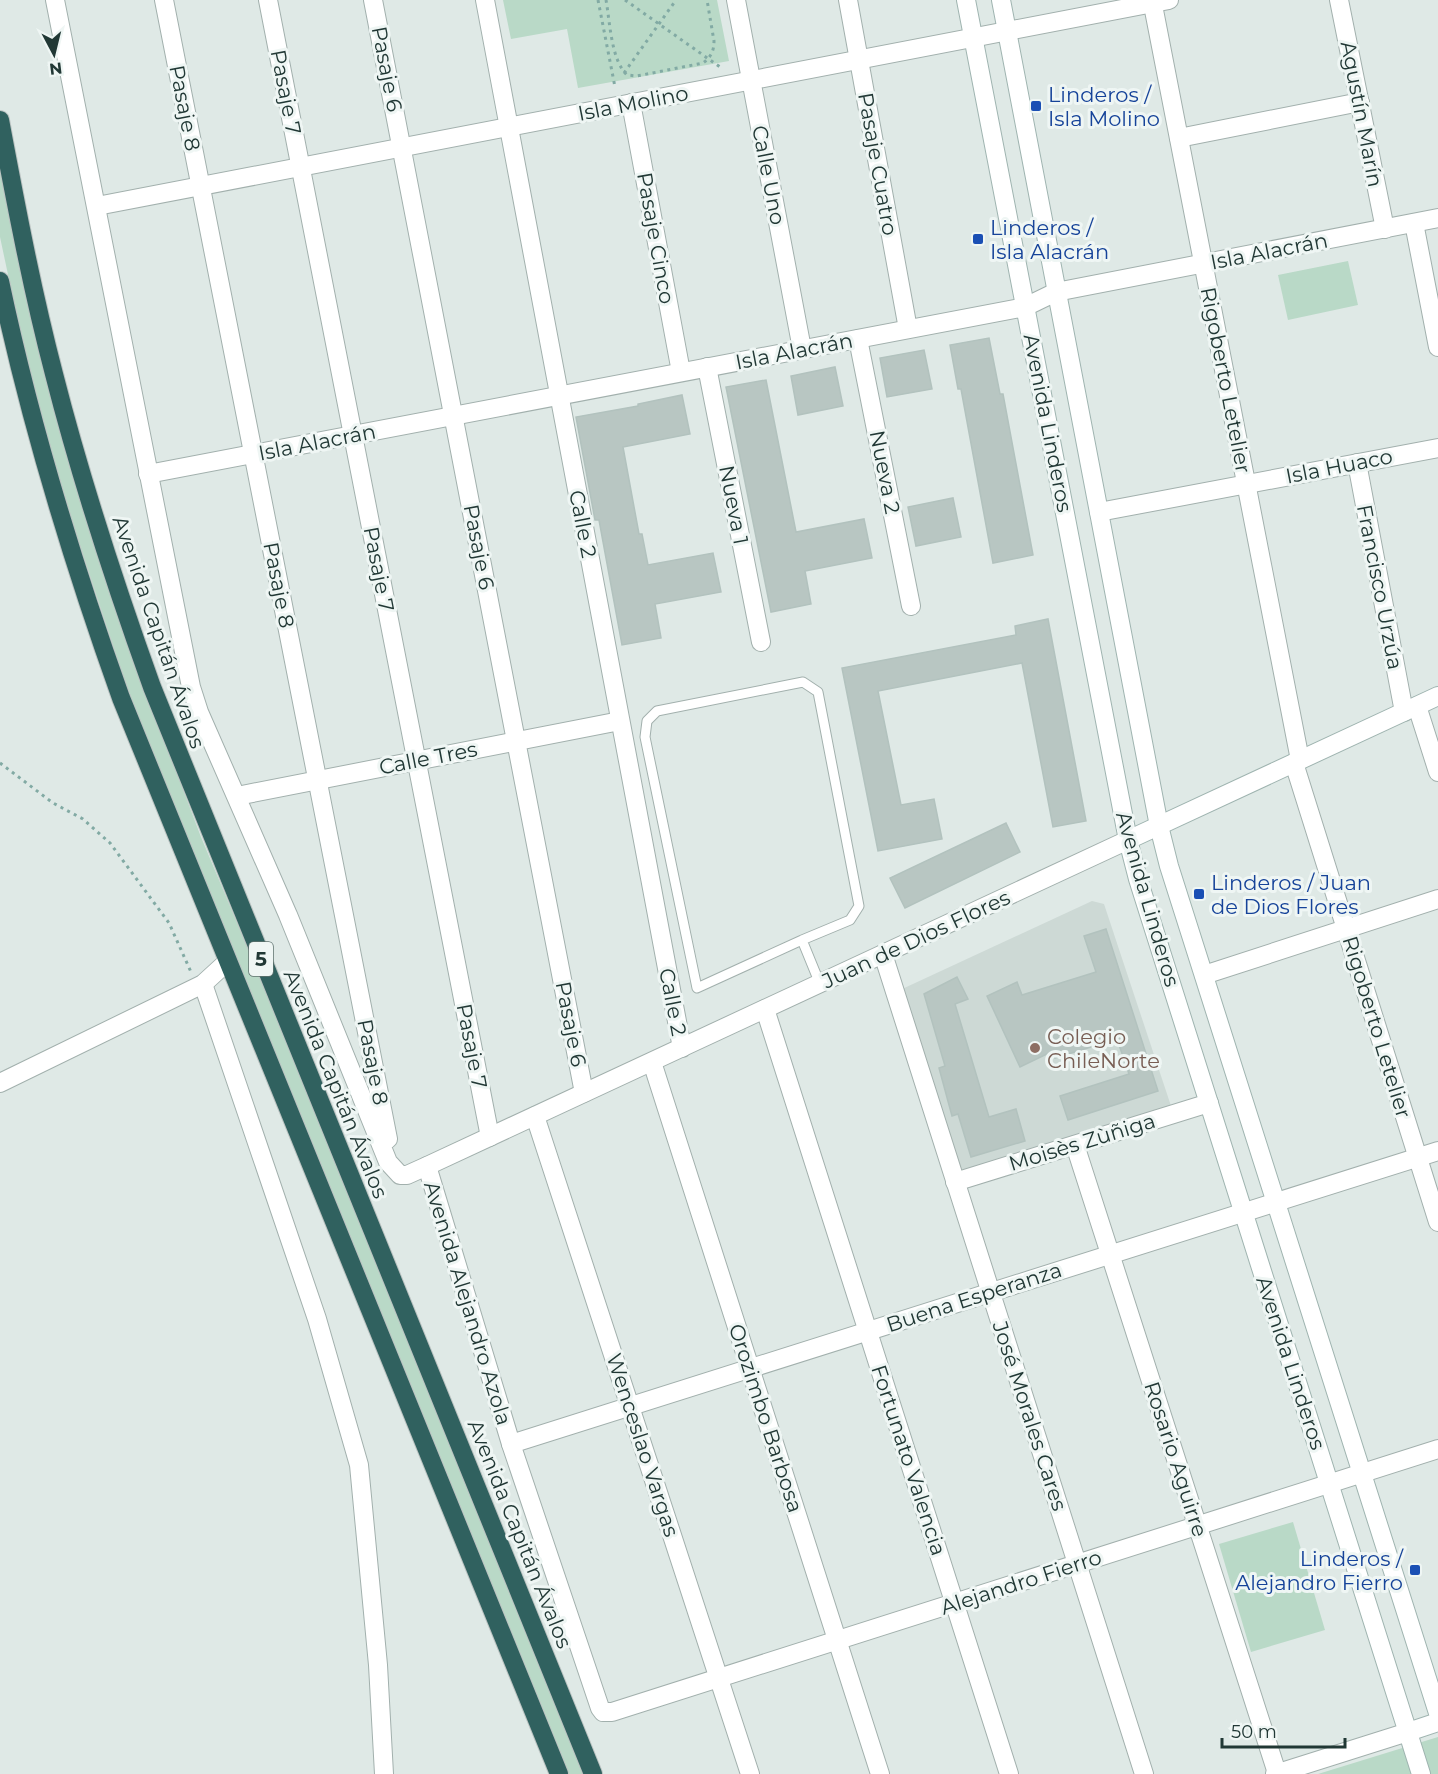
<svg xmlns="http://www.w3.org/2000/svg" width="1438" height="1774" font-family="Montserrat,sans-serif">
<rect width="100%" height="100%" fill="#dfe9e6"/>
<!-- built -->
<polygon fill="#cdd9d5" points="1092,901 1104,904 1171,1106 965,1171 953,1164 900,990"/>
<!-- green -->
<g fill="#b9d9c7">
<polygon points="503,0 717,0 729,61 578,88 567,29 511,39"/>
<polygon points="0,155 153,710 201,837 352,1196 586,1774 567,1774 127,688 54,467 23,345 0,237"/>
<polygon points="1348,261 1358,305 1288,320 1278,275"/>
<polygon points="1293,1522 1325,1630 1251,1652 1219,1544"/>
<polygon points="1438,1737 1438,1774 1318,1774"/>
</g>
<!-- building -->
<g fill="#b8c6c2" stroke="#b2c2be" stroke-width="1.5">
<polygon points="989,338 1000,394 1003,394 1033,555 993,563 961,389 958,389 950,345"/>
<polygon points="924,350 932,389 887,397 880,358"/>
<polygon points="835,367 843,406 798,415 791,376"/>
<polygon points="766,380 796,532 864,519 872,558 805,571 811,604 771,612 726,387"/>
<polygon points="682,395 690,434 623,447 639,534 642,534 648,565 713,553 721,592 655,604 661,638 622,645 599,520 595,520 576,417 638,406 638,404"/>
<polygon points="953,498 961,537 916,546 908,507"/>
<polygon points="1048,619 1086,821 1053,827 1022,663 878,691 901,805 934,799 942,839 878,851 842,668 1016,635 1015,626"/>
<polygon points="1006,823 1020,852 905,908 890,878"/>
<polygon points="1106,929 1158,1091 1068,1120 1060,1096 1129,1074 1117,1039 1055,1058 1053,1051 1020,1067 987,996 1017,982 1022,995 1096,972 1084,936"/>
<polygon points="957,977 968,999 955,1004 989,1117 1016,1109 1025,1141 971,1157 958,1114 952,1116 939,1068 945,1066 924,994"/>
</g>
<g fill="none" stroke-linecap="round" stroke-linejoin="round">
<defs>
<polyline id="lane" points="802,940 697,988 645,737 647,721 657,711 803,682 818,692 859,906 850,920 802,940 820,984"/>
<g id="street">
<polyline points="55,0 191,687 199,712 288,915 388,1162 400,1175 407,1175 427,1166 1128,840"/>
<polyline points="164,0 388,1139"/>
<polyline points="268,0 490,1137"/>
<polyline points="373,0 584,1093"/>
<polyline points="485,0 682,1048"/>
<polyline points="736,0 802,349"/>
<polyline points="848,0 908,329"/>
<polyline points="1152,0 1300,760"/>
<polyline points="1339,0 1385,229"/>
<polyline points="631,103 681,372"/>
<polyline points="1179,138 1360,102"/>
<polyline points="97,206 1169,0"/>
<polyline points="1414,223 1438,347"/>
<polyline points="858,339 911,606"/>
<polyline points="707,367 761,642"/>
<polyline points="1357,463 1404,712"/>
<polyline points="148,474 1025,307 1056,292 1438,218"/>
<polyline points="1099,512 1438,448"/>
<polyline points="1417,706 1438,772"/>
<polyline points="1294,763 1438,1222"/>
<polyline points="237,796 620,721"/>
<polyline points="883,954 1144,1774"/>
<polyline points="1204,975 1438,899"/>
<polyline points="203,984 317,1319 359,1465 378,1665 384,1774"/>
<polyline points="765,1009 1009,1774"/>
<polyline points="652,1062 880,1774"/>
<polyline points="0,1083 203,984 227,962"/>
<polyline points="535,1116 750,1774"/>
<polyline points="1075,1145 1277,1773"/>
<polyline points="427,1166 511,1444 600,1708 603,1712 612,1712 1438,1449"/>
<polyline points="955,1182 1209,1103"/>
<polyline points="511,1444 1438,1151"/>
<polyline points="1275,1774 1408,1732"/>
</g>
<g id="secondary">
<polyline points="966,0 1128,840 1138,879 1421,1774"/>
<polyline points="1001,0 1159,826 1169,866 1438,1713"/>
<polyline points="1128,840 1438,696"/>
<polyline points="1408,1732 1438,1722"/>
</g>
<g id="highway">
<path d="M0,120C16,205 32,290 54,374C81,480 115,584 152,687L593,1774"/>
<path d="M0,281C30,423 72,561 121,698L559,1774"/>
</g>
</defs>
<!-- lane casing -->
<use href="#lane" stroke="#a2b0ad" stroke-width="11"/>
<!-- street casing -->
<use href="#street" stroke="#a2b0ad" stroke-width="20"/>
<!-- secondary casing -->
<use href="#secondary" stroke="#9fb4b0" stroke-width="20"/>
<!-- highway casing -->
<use href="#highway" stroke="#bcc3c2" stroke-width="20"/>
<!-- path -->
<g stroke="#82aaa4" stroke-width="3" stroke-dasharray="3 4.5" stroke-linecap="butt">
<polyline points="598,0 615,87"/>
<path d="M606,0C610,22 611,60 627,75L637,76L703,63C711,57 714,51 714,41L707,0"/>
<polyline points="625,0 720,67"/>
<polyline points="624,73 676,0"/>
<polyline points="0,763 53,803 83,819 110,843 169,923 191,972"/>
</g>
<!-- lane -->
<use href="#lane" stroke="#fff" stroke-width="9"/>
<!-- street -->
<use href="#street" stroke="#fff" stroke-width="18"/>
<!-- secondary -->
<use href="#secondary" stroke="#fff" stroke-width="18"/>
<!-- highway -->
<use href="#highway" stroke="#30615f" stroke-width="18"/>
</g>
<!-- markers -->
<g fill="#1a4fb4" stroke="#eff6f4" stroke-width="2">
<rect x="1030" y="100" width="12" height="12" rx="3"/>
<rect x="972" y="233" width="12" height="12" rx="3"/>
<rect x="1193" y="888" width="12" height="12" rx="3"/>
<rect x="1409" y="1564" width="12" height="12" rx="3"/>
</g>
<circle fill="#8d6e63" stroke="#eff6f4" stroke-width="2" cx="1035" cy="1048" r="6"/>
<g text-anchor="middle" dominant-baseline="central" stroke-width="6" stroke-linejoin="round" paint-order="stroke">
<!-- shield labels -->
<rect fill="#eff6f4" stroke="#5f716e" stroke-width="1.5" x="249" y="942" width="24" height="34" rx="4.5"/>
<g font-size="20" font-weight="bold" fill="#213835">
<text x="261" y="959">5</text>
</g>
<!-- street labels -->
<g font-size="21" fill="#213835" stroke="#eff6f4">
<text transform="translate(387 69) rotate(79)">Pasaje 6</text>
<text transform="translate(286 92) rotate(79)">Pasaje 7</text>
<text transform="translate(633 103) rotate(-11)">Isla Molino</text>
<text transform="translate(185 108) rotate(79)">Pasaje 8</text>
<text transform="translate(1362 114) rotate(79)">Agustín Marín</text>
<text transform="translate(878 164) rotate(80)">Pasaje Cuatro</text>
<text transform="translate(769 175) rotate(79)">Calle Uno</text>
<text transform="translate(656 238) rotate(80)">Pasaje Cinco</text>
<text transform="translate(1269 251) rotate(-11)">Isla Alacrán</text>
<text transform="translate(794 351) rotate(-11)">Isla Alacrán</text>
<text transform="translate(1226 380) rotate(79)">Rigoberto Letelier</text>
<text transform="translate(1048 423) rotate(79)">Avenida Linderos</text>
<text transform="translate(317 442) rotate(-11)">Isla Alacrán</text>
<text transform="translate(1339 466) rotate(-11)">Isla Huaco</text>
<text transform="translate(885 472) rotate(79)">Nueva 2</text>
<text transform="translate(734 505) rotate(79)">Nueva 1</text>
<text transform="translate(583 524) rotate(79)">Calle 2</text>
<text transform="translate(479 547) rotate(79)">Pasaje 6</text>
<text transform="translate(379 569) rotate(79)">Pasaje 7</text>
<text transform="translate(279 585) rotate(79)">Pasaje 8</text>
<text transform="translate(1380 587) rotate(79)">Francisco Urzúa</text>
<text transform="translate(159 632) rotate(71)">Avenida Capitán Ávalos</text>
<text transform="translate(428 758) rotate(-11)">Calle Tres</text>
<text transform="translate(1148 899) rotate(74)">Avenida Linderos</text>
<text transform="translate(916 939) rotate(-25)">Juan de Dios Flores</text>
<text transform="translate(673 1002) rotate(79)">Calle 2</text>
<text transform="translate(571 1024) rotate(79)">Pasaje 6</text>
<text transform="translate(1377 1027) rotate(73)">Rigoberto Letelier</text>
<text transform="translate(472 1046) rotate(79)">Pasaje 7</text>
<text transform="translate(373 1062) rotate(79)">Pasaje 8</text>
<text transform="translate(336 1084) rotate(68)">Avenida Capitán Ávalos</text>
<text transform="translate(1082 1142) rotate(-17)">Moisès Zùñiga</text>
<text transform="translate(974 1297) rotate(-18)">Buena Esperanza</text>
<text transform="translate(468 1303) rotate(73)">Avenida Alejandro Azola</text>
<text transform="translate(1291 1363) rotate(72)">Avenida Linderos</text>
<text transform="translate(1030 1416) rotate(72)">José Morales Cares</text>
<text transform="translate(766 1418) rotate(72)">Orozimbo Barbosa</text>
<text transform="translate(643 1445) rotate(72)">Wenceslao Vargas</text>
<text transform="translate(1176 1459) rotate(72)">Rosario Aguirre</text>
<text transform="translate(909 1460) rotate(72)">Fortunato Valencia</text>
<text transform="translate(520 1534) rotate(68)">Avenida Capitán Ávalos</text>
<text transform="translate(1021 1582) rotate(-18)">Alejandro Fierro</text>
</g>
<!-- transit labels -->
<g font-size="21" fill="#164399" stroke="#eff6f4" text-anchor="start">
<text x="1048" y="94">Linderos /<tspan x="1048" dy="24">Isla Molino</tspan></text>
<text x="990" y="227">Linderos /<tspan x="990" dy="24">Isla Alacrán</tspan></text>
<text x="1211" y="882">Linderos / Juan<tspan x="1211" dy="24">de Dios Flores</tspan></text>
<text x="1403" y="1558" text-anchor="end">Linderos /<tspan x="1403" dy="24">Alejandro Fierro</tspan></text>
</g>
<!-- education labels -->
<g font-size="21" fill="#785e54" stroke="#eff6f4" text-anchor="start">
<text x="1047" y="1036">Colegio<tspan x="1047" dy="24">ChileNorte</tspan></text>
</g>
</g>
<!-- north arrow -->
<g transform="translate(54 54) rotate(173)" stroke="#eff6f4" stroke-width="4.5" paint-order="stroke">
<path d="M0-4.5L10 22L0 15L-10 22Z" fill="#213835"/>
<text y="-9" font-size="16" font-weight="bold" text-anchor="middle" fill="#213835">N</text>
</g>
<!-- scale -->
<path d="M1222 1738v9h123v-9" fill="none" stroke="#213835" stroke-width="3"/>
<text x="1231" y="1738" font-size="18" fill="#213835" stroke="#eff6f4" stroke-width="4.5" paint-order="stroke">50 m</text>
</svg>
